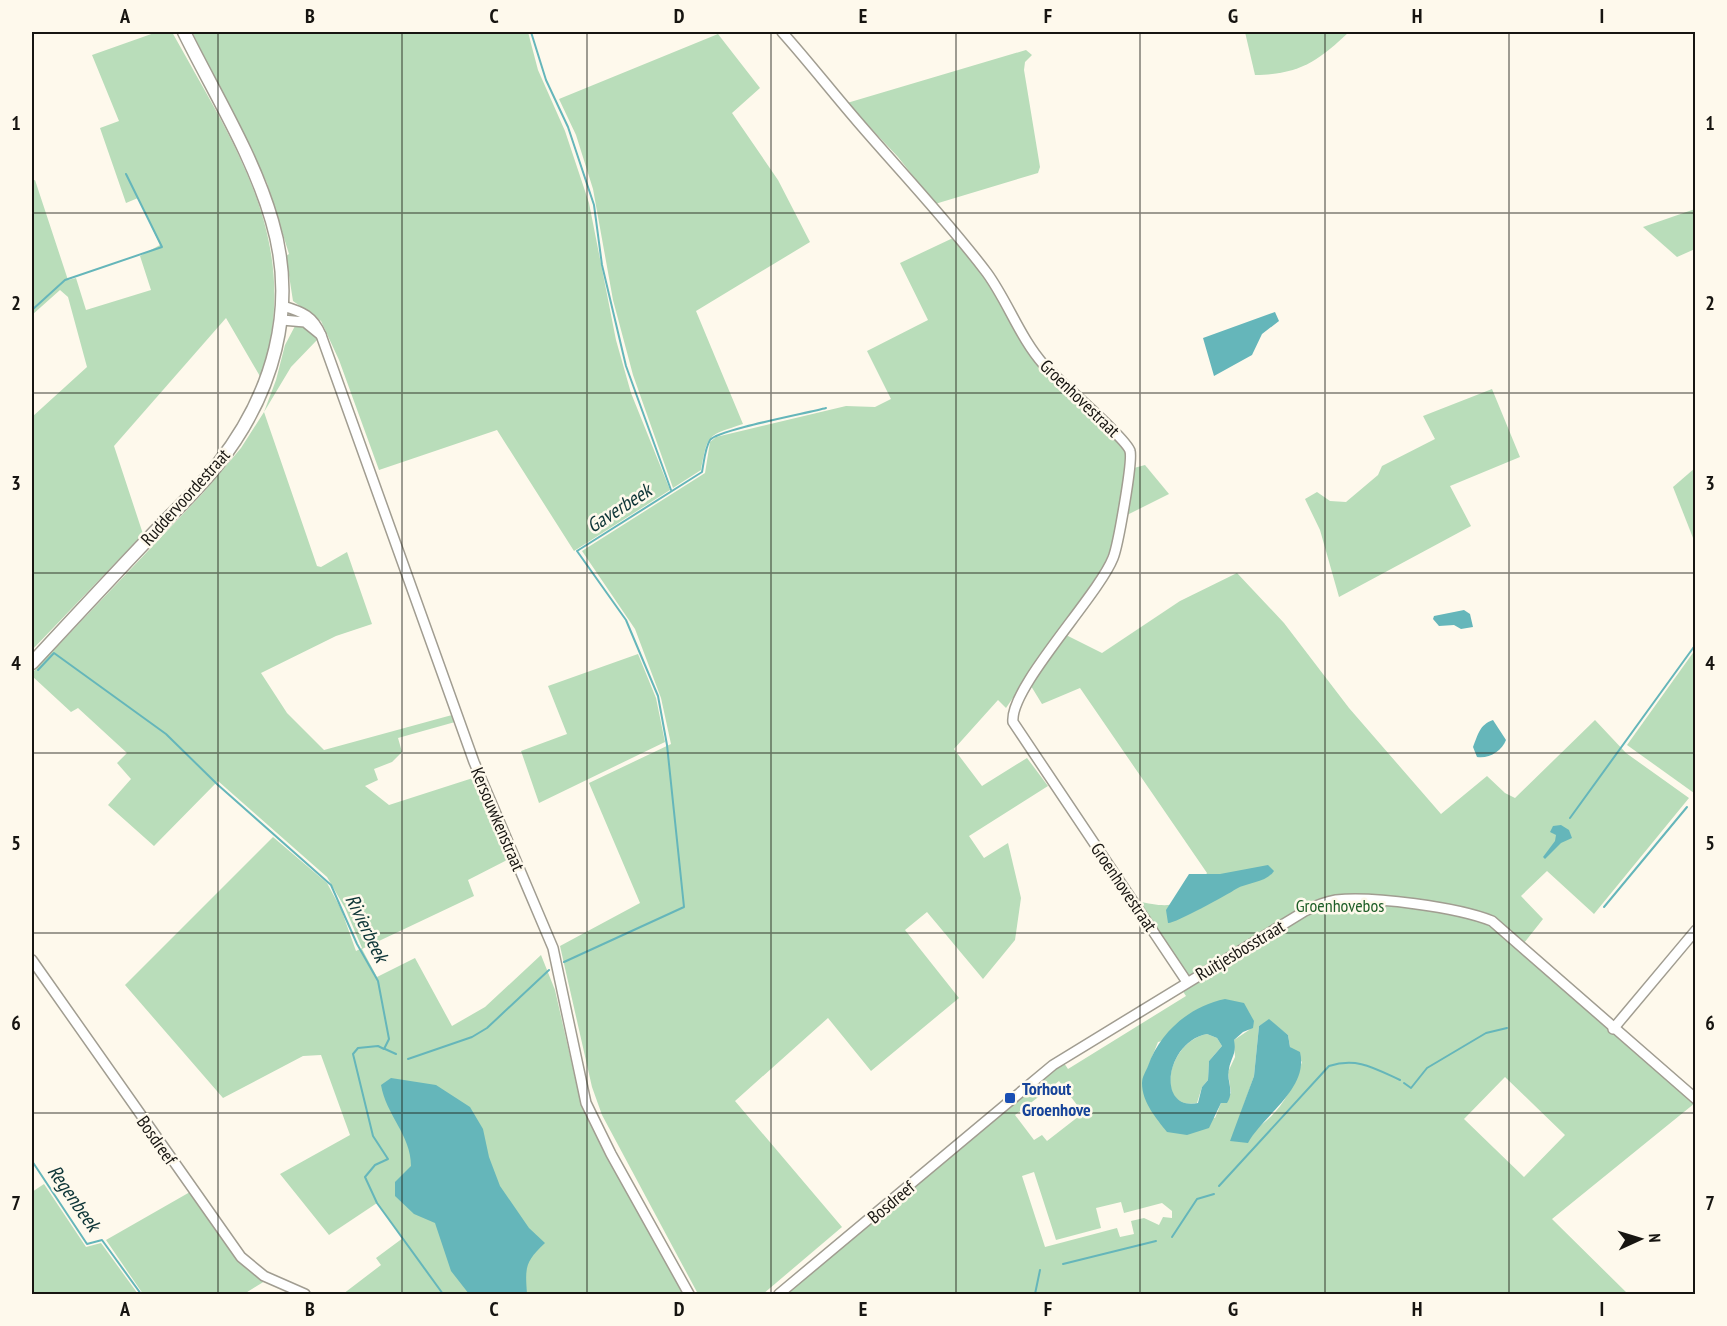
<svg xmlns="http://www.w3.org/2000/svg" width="1727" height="1326" font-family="'PT Sans Narrow',sans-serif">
<rect width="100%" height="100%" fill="#fef9ec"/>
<!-- green -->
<g fill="#b9ddba" fill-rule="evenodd">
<path d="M157,32H172C235,146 304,243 261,378L226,318L114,446L143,534L32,650V417L87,367L68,297L60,290L32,315V181L35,180L68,280L76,278L86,310L151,290L140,256L160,245L138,198L126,203L100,128L119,121L92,55Z"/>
<polygon points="192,32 528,32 538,70 565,131 589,203 616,340 631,393 670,490 574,551 497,430 379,470 339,360 321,321 293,301 286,256 289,254 267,183"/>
<path d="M1245,32H1349C1317,62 1300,74 1255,75Z"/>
<path d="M718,34L760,88L732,113L778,180L810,242L696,311L743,424C707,436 708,433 701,470L673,488L633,375L613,300L593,189L576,135L559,99Z"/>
<polygon points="1026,50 1032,55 1025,62 1024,70 1040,167 1038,173 935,204 898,157 847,103"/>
<polygon points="1695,209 1695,249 1677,257 1643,227"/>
<polygon points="953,238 985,279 1027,350 1073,401 1121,444 1128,459 1113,543 1103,567 1006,708 998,700 954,749 982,786 1027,758 1048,786 969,836 984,858 1008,843 1021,898 1015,940 983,979 927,912 905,930 959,998 871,1071 828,1018 735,1101 842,1227 763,1294 698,1294 602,1115 592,1087 560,946 640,903 589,783 671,744 661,698 635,629 582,551 705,473 710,442 716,437 846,406 875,407 891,399 867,351 928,320 900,263"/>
<polygon points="295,326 308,326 317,340 291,367 264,412 317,566 321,567 347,552 372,624 336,636 261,673 287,713 324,750 452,715 455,722 398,738 402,752 392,762 374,769 378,780 365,786 389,805 476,777 509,859 468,880 474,896 362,949 377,977 415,958 452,1026 485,1007 541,955 555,990 581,1104 683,1294 343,1294 381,1265 376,1258 403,1238 377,1203 329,1235 280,1174 350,1135 321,1055 303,1056 223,1098 125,985 273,837 327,883 341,909 356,951 362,948 345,908 327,877 218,781 154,846 108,805 131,779 117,763 127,753 78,708 71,712 32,676 32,673 203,493 241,448 264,412 276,380 285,345"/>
<polygon points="1492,389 1520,457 1450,486 1471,526 1339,597 1320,530 1305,499 1317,492 1330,501 1346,502 1378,475 1382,466 1435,439 1423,416"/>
<polygon points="1145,465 1169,494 1123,517 1134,468"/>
<polygon points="1695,468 1695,543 1673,487"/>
<path d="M1237,573L1284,623L1349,708L1441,814L1487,776L1505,793L1515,798L1595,720L1626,753L1689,798L1594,914L1547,871L1521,896L1543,919L1524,943L1695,1103L1552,1219L1628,1294H785L1055,1068L1064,1063L1068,1069L1186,996L1182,990L1192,984L1137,901C1175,910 1186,906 1207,873L1080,688L1042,704L1031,686L1066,635L1102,653L1180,601ZM1269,1020L1288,1035L1290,1047L1302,1062C1288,1102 1271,1126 1231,1141L1254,1076L1259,1026ZM1254,1021L1249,1030L1234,1040L1235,1057L1228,1072L1231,1093L1221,1103L1215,1118L1142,1082L1158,1042ZM1505,1077L1565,1135L1524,1177L1464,1119ZM1059,1081L1083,1113L1047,1141L1042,1135L1034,1140L1015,1115ZM1034,1172L1056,1240L1101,1228L1096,1208L1121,1202L1124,1213L1162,1203L1172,1211V1218L1163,1217L1159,1225L1144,1218L1131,1221L1134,1234L1120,1237L1117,1228L1045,1247L1022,1176Z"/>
<polygon points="1695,650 1696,791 1694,793 1627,745"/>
<polygon points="638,654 656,698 665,742 539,803 521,751 567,734 548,686"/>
<path d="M1207,1034L1217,1038L1222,1046L1209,1061L1208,1080L1202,1087L1197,1103C1155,1111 1166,1042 1207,1034Z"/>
<polygon points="44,1184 86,1247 101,1243 138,1294 32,1294 32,1192"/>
<polygon points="190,1192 247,1268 265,1281 244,1294 143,1294 106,1240"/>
</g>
<!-- water -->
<g fill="#65b6ba" fill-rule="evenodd">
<polygon points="1275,312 1279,321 1262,334 1252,355 1214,376 1203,338"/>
<polygon points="1464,610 1470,614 1473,627 1461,629 1454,625 1439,626 1433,619 1434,616"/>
<path d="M1493,720L1506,740C1502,751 1489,759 1477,757L1473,747C1478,735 1479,725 1493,720Z"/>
<polygon points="1561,825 1569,830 1572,838 1561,843 1545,859 1543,857 1555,841 1556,835 1550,832 1553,826"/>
<path d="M1268,865L1274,871C1266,883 1248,882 1236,889C1227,895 1174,924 1168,923L1166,910L1189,874H1220Z"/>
<path d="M1225,999L1244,1003L1254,1021L1253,1028L1243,1032L1234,1040C1237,1054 1231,1057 1229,1069C1226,1081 1235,1091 1227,1103H1221L1209,1128L1187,1135L1167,1132C1156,1118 1142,1102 1142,1083C1142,1077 1146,1071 1148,1066C1160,1032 1190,1006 1225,999ZM1207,1034L1217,1038L1222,1046L1209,1061L1208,1080L1202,1087L1198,1103C1156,1112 1165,1042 1207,1034Z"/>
<path d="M1269,1019L1288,1035L1290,1047L1300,1052C1309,1089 1263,1115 1248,1143L1230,1141L1254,1076L1259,1026Z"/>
<path d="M391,1078L436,1085L470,1107L483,1129L489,1157L500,1186L529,1228L545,1243C525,1262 525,1267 527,1294H469L451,1271L435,1223L414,1214L395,1196V1182L411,1166C411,1135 386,1115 381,1085Z"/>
</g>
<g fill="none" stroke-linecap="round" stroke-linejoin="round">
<!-- stream -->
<g stroke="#65b6ba" stroke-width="2">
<polyline points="531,32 546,80 568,127 594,205 602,265 626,366 671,490"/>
<polyline points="32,310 65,280 162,247 126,174"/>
<polyline points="38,670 54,653 166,734 218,785 331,885 357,944 378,981 389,1039 384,1049 378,1046 358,1048 353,1054 373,1136 388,1159 375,1165 365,1177 377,1203 443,1294"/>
<polyline points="1570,818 1696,644"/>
<polyline points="1604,907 1687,807"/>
<path d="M564,962L684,907L667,745L658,696L626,620L577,551L702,472C704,462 705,448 710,440C717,430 808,413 826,408"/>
<polyline points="385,1049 396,1054"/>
<polyline points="408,1059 472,1037 487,1028 549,970"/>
<polyline points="1404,1083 1411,1088 1427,1068 1486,1033 1507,1028"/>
<polyline points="32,1161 87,1244 102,1240 141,1294"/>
<path d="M1219,1186L1329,1066C1357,1057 1374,1068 1400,1080"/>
<polyline points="1172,1237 1197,1199 1214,1194"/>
<polyline points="1063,1264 1156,1241"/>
<polyline points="1035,1294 1040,1270"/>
</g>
<defs>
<g id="minor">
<path d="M782,32C808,61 832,92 858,122C901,172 947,220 987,273C1008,302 1020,338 1044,365C1059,381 1127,439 1130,451C1133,461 1118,546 1113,558C1098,596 1009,688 1013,722L1187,982"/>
<path d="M282,320L305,322L321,335C313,316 303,312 283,306"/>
<polyline points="321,335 474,762 553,948 586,1103 611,1154 689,1294"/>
<polyline points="32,960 241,1257 264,1276 305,1294"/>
<polyline points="1613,1029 1696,930"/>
<path d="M779,1294L1053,1065L1305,911C1315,906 1325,902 1336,900C1373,896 1457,907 1492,921L1696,1099"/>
</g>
<path id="tertiary" d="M32,663C71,621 110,579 150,537C172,513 198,490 218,464C273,394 298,308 272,221C253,155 214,93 184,32"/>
</defs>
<!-- minor casing -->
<use href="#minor" stroke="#a19d91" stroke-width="12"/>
<!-- tertiary casing -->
<use href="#tertiary" stroke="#a19d91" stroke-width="15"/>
<!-- minor -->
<use href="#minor" stroke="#fff" stroke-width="9"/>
<!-- tertiary -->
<use href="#tertiary" stroke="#fff" stroke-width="12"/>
</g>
<!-- grid -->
<path fill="none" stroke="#171511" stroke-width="1.5" stroke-opacity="0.55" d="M218,32V1294M402,32V1294M587,32V1294M771,32V1294M956,32V1294M1140,32V1294M1325,32V1294M1509,32V1294M32,213H1696M32,393H1696M32,573H1696M32,753H1696M32,933H1696M32,1113H1696"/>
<!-- markers -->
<rect fill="#1a4fb4" stroke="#fef9ec" stroke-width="2" x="1004" y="1092" width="12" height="12" rx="3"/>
<g text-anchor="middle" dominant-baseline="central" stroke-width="5" stroke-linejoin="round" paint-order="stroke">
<!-- street labels -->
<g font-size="18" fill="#171511" stroke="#fef9ec">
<text transform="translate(1080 398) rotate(44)">Groenhovestraat</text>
<text transform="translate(185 497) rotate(-48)">Ruddervoordestraat</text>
<text transform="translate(498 819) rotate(67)">Kersouwkenstraat</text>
<text transform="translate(1124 887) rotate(56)">Groenhovestraat</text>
<text transform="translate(1240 950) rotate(-31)">Ruitjesbosstraat</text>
<text transform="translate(157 1140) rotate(55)">Bosdreef</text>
<text transform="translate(891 1202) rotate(-40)">Bosdreef</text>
</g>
<!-- park labels -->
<g font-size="18" fill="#1c5d26" stroke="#fef9ec">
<text x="1340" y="905">Groenhovebos</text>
</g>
<!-- transit labels -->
<g font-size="18" font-weight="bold" fill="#164399" stroke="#fef9ec" text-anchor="start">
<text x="1022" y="1088">Torhout<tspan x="1022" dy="21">Groenhove</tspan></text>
</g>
<!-- water labels -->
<g font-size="20" font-style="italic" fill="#0c3436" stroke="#fef9ec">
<text transform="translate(619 508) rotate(-33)">Gaverbeek</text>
<text transform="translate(367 928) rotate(64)">Rivierbeek</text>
<text transform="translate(74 1198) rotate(55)">Regenbeek</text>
</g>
</g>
<!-- border -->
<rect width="1727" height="1326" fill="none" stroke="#fef9ec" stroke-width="66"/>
<!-- north arrow -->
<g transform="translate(1640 1239) rotate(86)" stroke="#fef9ec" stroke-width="4.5" paint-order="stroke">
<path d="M0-4.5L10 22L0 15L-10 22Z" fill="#171511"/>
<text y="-9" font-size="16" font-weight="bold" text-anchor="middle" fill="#171511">N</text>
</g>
<rect x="33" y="33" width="1661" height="1260" fill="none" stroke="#171511" stroke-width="2"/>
<g font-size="20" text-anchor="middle" font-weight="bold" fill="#171511">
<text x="125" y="23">A</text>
<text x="310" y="23">B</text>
<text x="494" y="23">C</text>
<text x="679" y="23">D</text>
<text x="863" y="23">E</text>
<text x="1048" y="23">F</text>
<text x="1233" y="23">G</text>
<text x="1417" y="23">H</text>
<text x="1602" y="23">I</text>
<text x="16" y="130">1</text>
<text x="1710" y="130">1</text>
<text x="16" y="310">2</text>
<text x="1710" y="310">2</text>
<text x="16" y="490">3</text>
<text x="1710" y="490">3</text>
<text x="16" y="670">4</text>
<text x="1710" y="670">4</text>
<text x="16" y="850">5</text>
<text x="1710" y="850">5</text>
<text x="16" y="1030">6</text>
<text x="1710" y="1030">6</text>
<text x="16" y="1210">7</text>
<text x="1710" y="1210">7</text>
<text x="125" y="1316">A</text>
<text x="310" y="1316">B</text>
<text x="494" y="1316">C</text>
<text x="679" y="1316">D</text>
<text x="863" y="1316">E</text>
<text x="1048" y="1316">F</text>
<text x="1233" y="1316">G</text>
<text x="1417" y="1316">H</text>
<text x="1602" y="1316">I</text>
</g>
</svg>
